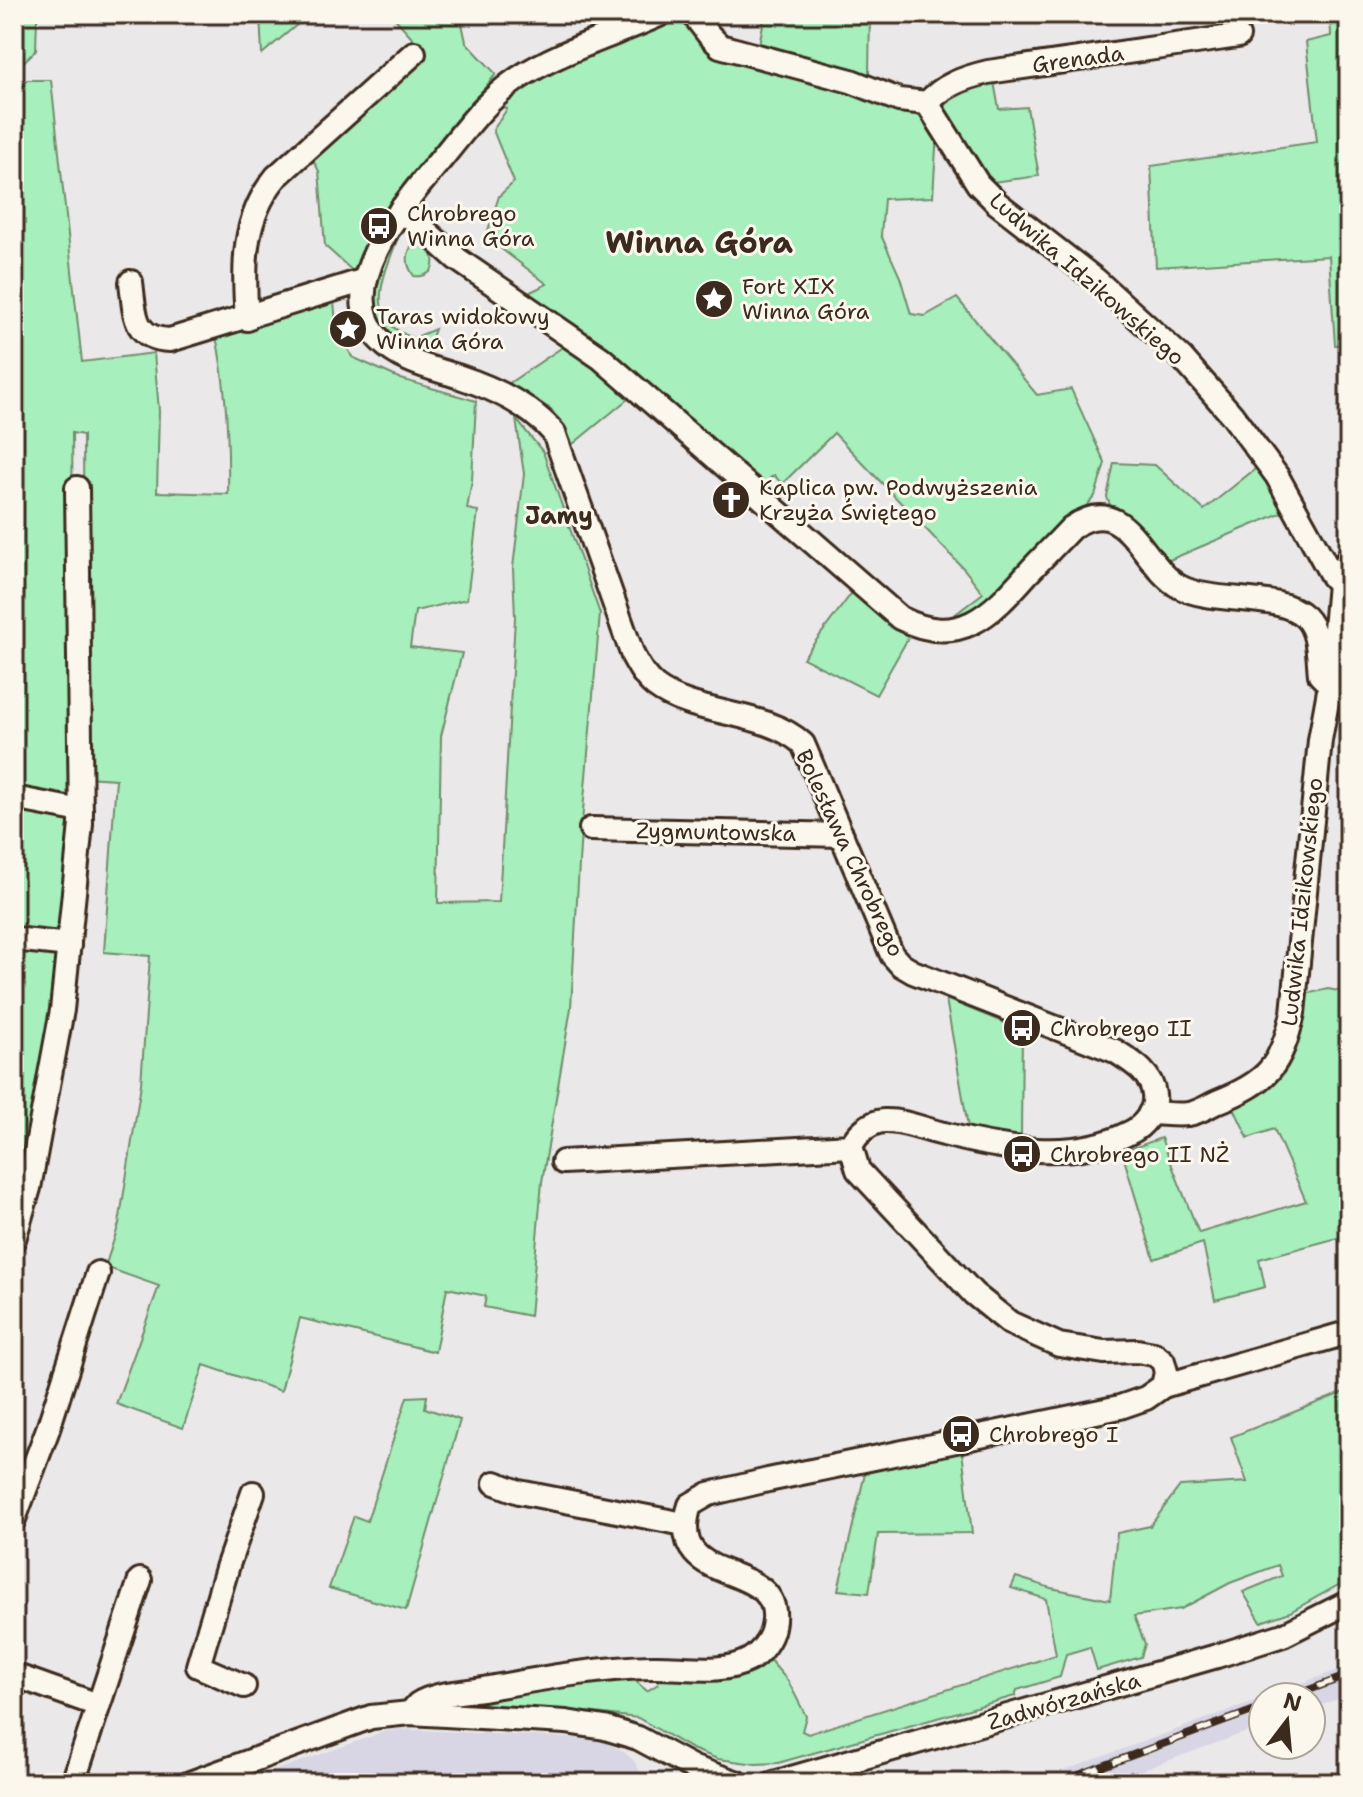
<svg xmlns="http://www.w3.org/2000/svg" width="1363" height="1797" font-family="'Shantell Sans',sans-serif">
<rect width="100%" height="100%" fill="#ebe8e9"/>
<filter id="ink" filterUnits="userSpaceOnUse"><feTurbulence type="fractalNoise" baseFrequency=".0125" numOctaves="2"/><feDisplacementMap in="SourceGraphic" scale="16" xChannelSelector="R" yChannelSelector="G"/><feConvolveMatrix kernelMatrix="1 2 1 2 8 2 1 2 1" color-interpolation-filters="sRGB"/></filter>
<g filter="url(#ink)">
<!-- built -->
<g fill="#d8d6e5">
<polygon points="1349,1666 1349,1695 1311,1709 1311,1697 1264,1697"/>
<polygon points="1263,1698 1263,1726 1107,1783 1030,1783"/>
<polygon points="401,1729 589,1739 607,1743 623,1751 635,1762 646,1783 240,1783 386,1731"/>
</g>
<!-- green -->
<g fill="#a7efbc" stroke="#718c6d" stroke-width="2">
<polygon points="14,14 42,14 37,18 36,50 14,71"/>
<polygon points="260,14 310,14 262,54"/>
<polygon points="391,14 460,14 466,42 496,74 385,212 369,241 357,275 325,246 319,171 311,157 427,54"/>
<polygon points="765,14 870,14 869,74 827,62 758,50"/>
<polygon points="1330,14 1349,14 1349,344 1335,345 1329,256 1156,267 1151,166 1317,142 1306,42 1331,36"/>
<path d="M677,20L771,66L912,112L927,120L937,131L933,197L884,199L881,235L900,277L911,314L925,316L957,298L1037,395L1071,389L1105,463L1095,496L1082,511L984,612L940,626L983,593L964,569L834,433L782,484L774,475L759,487L520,297L547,284L486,237L499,196L514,182L493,130L507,109L498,105C552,68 614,38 677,20Z"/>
<path d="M27,80H51L82,362L154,353L159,411L157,492L228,494C229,440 227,389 216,336L252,328L317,300L334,301L336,324L352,357L401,379L476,401L472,480L467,509L478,511L467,599L415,611L410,647L462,653L441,736L438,903L499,902L515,618L513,568L524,474L516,419L543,452L600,614L580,846L571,1008L542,1182L530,1316L484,1307L486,1296L447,1288L435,1352L300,1318L281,1391L204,1365L183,1428L116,1404L159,1286L105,1267L119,1224L141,1084L150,956L104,952L116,779L85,777L83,435L72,433L76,797L39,1098L14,1206V93Z"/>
<polygon points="994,82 999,109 1027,107 1039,176 985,183 939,102 954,87"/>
<path d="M401,229C389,266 356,320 414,338L435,329L425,357L391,341L374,309L373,290L376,277L396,234Z"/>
<path d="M418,234C434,245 444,279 414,276C402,260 409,249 418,234Z"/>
<polygon points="570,342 634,394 573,444 551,409 508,384"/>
<polygon points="1114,463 1155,465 1204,510 1260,465 1290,509 1160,564 1111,508 1107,497"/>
<polygon points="854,590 911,633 876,695 803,658"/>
<polygon points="1328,989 1349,993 1349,1235 1259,1259 1265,1287 1215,1300 1203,1243 1154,1259 1122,1152 1161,1138 1199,1233 1306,1201 1274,1129 1248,1138 1233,1106 1260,1089 1305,994"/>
<polygon points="946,999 1022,1030 1021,1136 992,1133 968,1127"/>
<path d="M1349,1390V1579L1290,1612L1261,1622L1243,1592L1282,1576L1278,1565L1230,1583L1181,1609L1134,1616L1145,1644L1141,1657L1097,1670L1090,1647L1066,1654L1060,1677L1017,1690L1015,1696L778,1763L756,1764L718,1759L692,1749L638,1718L595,1713L455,1707L452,1705L631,1677L647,1691L658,1684L659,1677C700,1680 734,1687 769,1659L788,1681L806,1716L802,1731L808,1734L1056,1655L1046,1599L1011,1588L1016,1577L1051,1588L1110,1600L1117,1533L1150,1526L1180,1486L1247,1482L1231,1437Z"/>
<polygon points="427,1396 425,1408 460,1420 406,1610 329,1588 354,1516 367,1521 407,1397"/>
<polygon points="962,1451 972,1533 878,1534 869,1593 838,1590 865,1473"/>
</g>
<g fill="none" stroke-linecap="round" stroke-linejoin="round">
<defs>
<g id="minor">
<path d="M693,14L709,35L720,46L851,81L899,100L927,103L978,184L997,203L1096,280L1182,358L1232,415L1277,476L1332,576L1339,584L1330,685L1320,740L1293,1013C1281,1066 1268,1082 1217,1102C1208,1106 1198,1113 1188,1114C1176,1116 1162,1113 1150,1113"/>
<path d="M927,103C944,85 963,78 988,72L1238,36"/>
<path d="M401,209L457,259L601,358L900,618C959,648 990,616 1028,573C1042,558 1057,543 1071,528C1127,489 1141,566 1180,587C1214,605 1279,592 1305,617C1319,631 1318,656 1320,675L1324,679"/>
<path d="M131,282C135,312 132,339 170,340L365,280"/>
<path d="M247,319C243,266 242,219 276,177L414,53"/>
<polyline points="1339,584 1349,557"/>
<polyline points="14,798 81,811"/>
<polyline points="591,829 842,835"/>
<polyline points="14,939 69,945"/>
<polyline points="563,1162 851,1146"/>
<polyline points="14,1239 29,1188 62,1010 81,824 77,488"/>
<polyline points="1163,1386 1340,1335"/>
<polyline points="495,1483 519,1492 684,1524"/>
<polyline points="14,1519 48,1429 98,1273"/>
<polyline points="14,1675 98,1705"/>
<polyline points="244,1686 198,1666 228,1565 253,1493"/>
<path d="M410,1713C413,1710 415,1707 418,1704C435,1693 464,1692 483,1689C540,1679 595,1668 652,1667C682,1666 722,1675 749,1660C760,1654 771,1639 773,1627C788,1555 662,1593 690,1505L709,1494L768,1480L1120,1407L1146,1398L1163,1386L1166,1372L1163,1361L1154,1354L1137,1351L1104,1352L1059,1345L1010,1323L974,1294L858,1170L851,1146C857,1134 869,1122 884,1121C903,1120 925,1130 944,1134C1002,1149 1073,1162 1129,1133C1143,1127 1156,1111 1154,1095C1152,1073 1132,1062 1115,1051L913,972L901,965L892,955L803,744C765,709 695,717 655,686C645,678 639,667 633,656L554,433C531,406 493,388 460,377C432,368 400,362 379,339C330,286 409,198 442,158C465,130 486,100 517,79C561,50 613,36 661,14"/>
<polyline points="73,1783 140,1580"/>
<polyline points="190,1783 371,1717 410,1713 566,1722 605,1728 638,1738 694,1768 738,1783"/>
<polyline points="774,1783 1217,1656 1283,1635 1349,1602"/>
</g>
</defs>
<!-- minor casing -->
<use href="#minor" stroke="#3b2a1e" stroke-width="28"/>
<!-- minor -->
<use href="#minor" stroke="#fbf7ec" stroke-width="22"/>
<defs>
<g id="rail">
<polyline points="1290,1697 1349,1675"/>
<polyline points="1057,1783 1263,1707"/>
</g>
</defs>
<!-- rail casing -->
<use href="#rail" stroke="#3b2a1e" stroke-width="8"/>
<!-- rail -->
<use href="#rail" stroke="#fbf7ec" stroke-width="5" stroke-dasharray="15" stroke-linecap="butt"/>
</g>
</g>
<!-- icons -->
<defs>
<symbol id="bus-disc" viewBox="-11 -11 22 22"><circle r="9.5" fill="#3b2a1e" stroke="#fbf7ec"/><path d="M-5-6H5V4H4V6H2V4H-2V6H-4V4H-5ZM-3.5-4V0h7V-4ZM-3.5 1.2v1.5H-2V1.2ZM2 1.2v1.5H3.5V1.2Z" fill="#fff"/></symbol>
<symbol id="sight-disc" viewBox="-11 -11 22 22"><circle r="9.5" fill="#3b2a1e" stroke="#fbf7ec"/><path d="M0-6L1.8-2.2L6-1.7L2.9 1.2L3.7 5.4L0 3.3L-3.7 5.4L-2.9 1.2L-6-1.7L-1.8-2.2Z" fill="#fff"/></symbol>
<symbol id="church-disc" viewBox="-11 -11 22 22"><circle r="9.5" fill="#3b2a1e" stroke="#fbf7ec"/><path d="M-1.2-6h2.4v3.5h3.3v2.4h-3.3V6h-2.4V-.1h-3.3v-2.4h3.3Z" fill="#fff"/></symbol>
</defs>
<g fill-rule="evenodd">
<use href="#bus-disc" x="357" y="204" width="44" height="44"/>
<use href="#sight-disc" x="692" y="277" width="44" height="44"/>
<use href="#sight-disc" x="326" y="307" width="44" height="44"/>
<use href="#church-disc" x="709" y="478" width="44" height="44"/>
<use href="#bus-disc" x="1000" y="1006" width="44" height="44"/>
<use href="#bus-disc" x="1000" y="1132" width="44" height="44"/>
<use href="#bus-disc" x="939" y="1412" width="44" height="44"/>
</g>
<g text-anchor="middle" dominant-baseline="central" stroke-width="6" stroke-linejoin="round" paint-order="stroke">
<!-- street labels -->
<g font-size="22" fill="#3b2a1e" stroke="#fbf7ec">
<text transform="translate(1078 59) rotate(-8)">Grenada</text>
<text transform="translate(1087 279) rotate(41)">Ludwika Idzikowskiego</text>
<text transform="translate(716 832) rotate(1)">Zygmuntowska</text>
<text transform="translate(850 853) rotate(65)">Bolesława Chrobrego</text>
<text transform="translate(1302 902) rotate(-84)">Ludwika Idzikowskiego</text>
<text transform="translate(1064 1701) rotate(-16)">Zadwórzańska</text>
</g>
<!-- poi labels -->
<g font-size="22" fill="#3b2a1e" stroke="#fbf7ec" text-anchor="start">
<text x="407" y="213">Chrobrego<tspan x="407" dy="25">Winna Góra</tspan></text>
<text x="742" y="286">Fort XIX<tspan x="742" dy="25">Winna Góra</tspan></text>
<text x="376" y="316">Taras widokowy<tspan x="376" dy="25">Winna Góra</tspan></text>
<text x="759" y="487">Kaplica pw. Podwyższenia<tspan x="759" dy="25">Krzyża Świętego</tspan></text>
<text x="1050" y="1028">Chrobrego II</text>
<text x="1050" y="1154">Chrobrego II NŻ</text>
<text x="989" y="1434">Chrobrego I</text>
</g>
<!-- neighbourhood labels -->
<g font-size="24" font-weight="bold" fill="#3b2a1e" stroke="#fbf7ec">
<text x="559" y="516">Jamy</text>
</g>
<!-- district labels -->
<g font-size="30" font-weight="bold" fill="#3b2a1e" stroke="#fbf7ec">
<text x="699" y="242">Winna Góra</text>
</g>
</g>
<!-- margin -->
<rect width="1363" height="1797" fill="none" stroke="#fbf7ec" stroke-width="48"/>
<rect x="24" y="24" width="1315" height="1749" fill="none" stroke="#3b2a1e" stroke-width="3" filter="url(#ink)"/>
<!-- north arrow -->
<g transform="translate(1287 1721) rotate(16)"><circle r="38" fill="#fbf7ec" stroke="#aea59a" stroke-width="2"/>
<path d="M0-6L14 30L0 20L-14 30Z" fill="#3b2a1e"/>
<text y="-12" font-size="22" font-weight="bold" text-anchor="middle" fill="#3b2a1e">N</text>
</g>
</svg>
